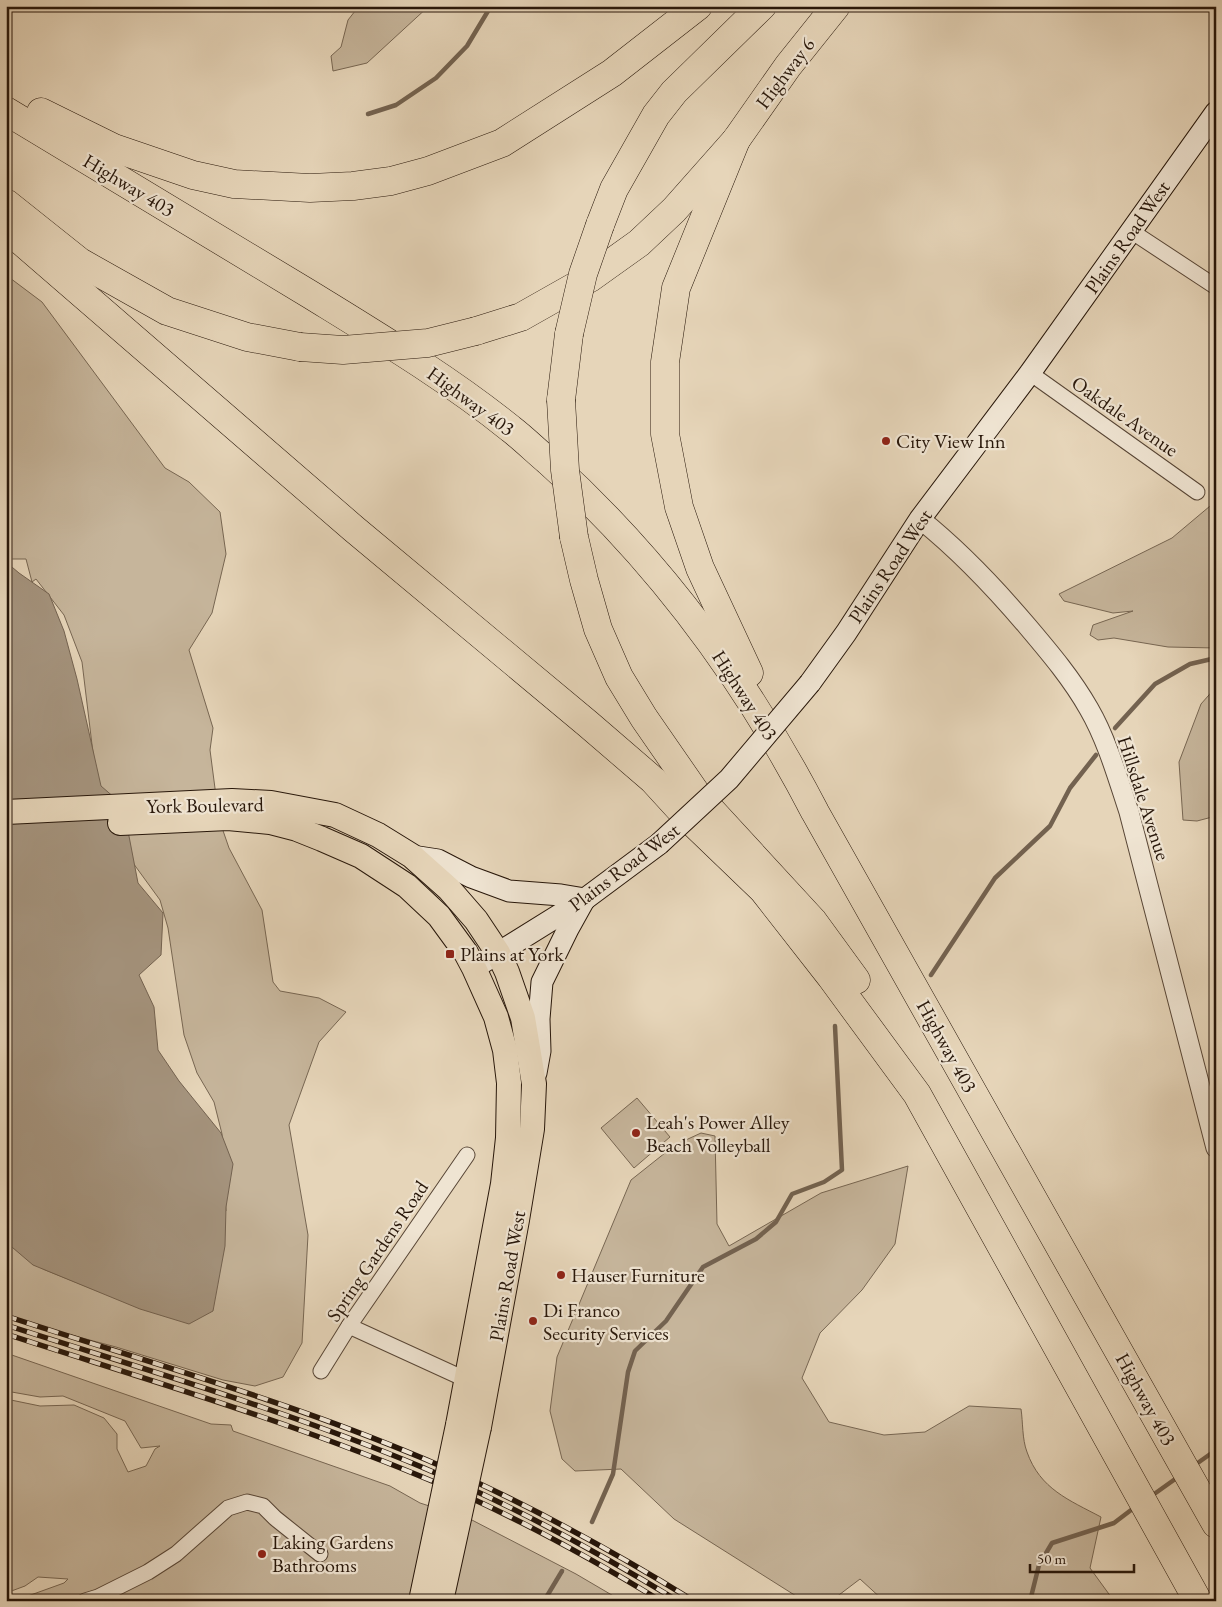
<svg xmlns="http://www.w3.org/2000/svg" width="1222" height="1607" font-family="'EB Garamond',serif">
<rect width="100%" height="100%" fill="#e6d5b9"/>
<filter id="stains"><feTurbulence type="fractalNoise" baseFrequency=".004" numOctaves="4"/><feColorMatrix values="0 0 0 0 .2 0 0 0 0 .09 0 0 0 0 .02 0 0 0 .5 -.17"/></filter>
<radialGradient id="worn" r=".72"><stop offset=".6" stop-color="#630" stop-opacity="0"/><stop offset="1" stop-color="#630" stop-opacity=".3"/></radialGradient>
<!-- green -->
<g fill="#c6b59b" stroke="#776652">
<polygon points="359,6 429,6 367,63 333,71 331,56 341,47 348,20"/>
<polygon points="6,275 42,302 165,468 189,482 220,512 226,554 212,613 189,650 213,728 210,750 219,819 229,848 262,910 273,982 280,991 319,998 346,1012 319,1042 289,1125 308,1235 302,1343 283,1377 255,1386 223,1380 116,1347 26,1323 6,1314 6,1241 43,1269 100,1292 226,1211 222,1134 214,1102 197,1073 184,1035 168,928 160,900 101,819 82,662 64,615 36,579 32,582 26,559 6,559"/>
<polygon points="1216,501 1216,648 1168,647 1114,638 1098,640 1090,635 1093,625 1133,611 1113,613 1064,601 1059,594 1172,538"/>
<polygon points="1216,687 1216,816 1197,821 1183,820 1179,762 1201,704"/>
<polygon points="637,1098 670,1137 634,1168 601,1128"/>
<path d="M701,1133L715,1136L717,1224L729,1246L821,1193L908,1166L895,1244L862,1290L820,1333L802,1378L829,1422L884,1435L925,1432L969,1406L1021,1409C1023,1422 1022,1439 1027,1452C1040,1489 1069,1500 1101,1517L1090,1568L1114,1601H884L860,1579L831,1601H804L674,1519L621,1469L575,1471L562,1459L550,1411L557,1357L631,1180L675,1145Z"/>
<polygon points="6,1353 211,1424 231,1425 233,1431 390,1486 420,1503 470,1519 576,1574 622,1601 14,1601 64,1583 68,1579 38,1577 25,1586 6,1593 6,1399 40,1406 74,1405 104,1418 117,1434 117,1449 128,1472 146,1466 155,1449 160,1446 141,1448 125,1421 63,1396 40,1397 6,1391"/>
</g>
<!-- water -->
<polygon fill="#a5947e" stroke="#736250" points="6,562 19,573 49,594 64,631 77,679 101,786 123,805 138,883 163,913 161,955 139,975 154,1007 158,1050 179,1081 221,1133 233,1164 226,1207 225,1246 213,1311 189,1324 140,1309 33,1265 6,1242"/>
<g fill="none" stroke-linecap="round" stroke-linejoin="round">
<!-- stream -->
<g stroke="#736250" stroke-width="4.5">
<polyline points="368,114 396,105 436,78 467,46 491,6"/>
<polyline points="1115,728 1155,684 1190,664 1216,658"/>
<polyline points="931,975 995,878 1050,826 1070,788 1096,755"/>
<polyline points="1192,1467 1216,1450"/>
<polyline points="1150,1497 1178,1477"/>
<polyline points="592,1522 613,1474 628,1372 635,1351 666,1321 703,1267 756,1239 776,1222 792,1194 824,1182 842,1170 835,1026"/>
<polyline points="544,1601 562,1571"/>
<polyline points="1030,1601 1039,1565 1052,1543 1114,1523 1135,1507"/>
</g>
<defs>
<g id="minor">
<polyline points="1131,231 1216,287"/>
<polyline points="1030,373 1197,492"/>
<polyline points="349,1326 467,1380"/>
<polyline points="321,1371 349,1326 467,1155"/>
<polyline points="85,1601 98,1597 148,1572 176,1554 228,1508 247,1502 263,1506 275,1518 320,1554"/>
</g>
<path id="tertiary" d="M920,519C960,551 995,588 1028,627C1050,653 1072,679 1089,709C1107,740 1118,779 1129,812L1216,1148"/>
<g id="secondary">
<polyline points="810,683 846,633 920,519 1030,373 1216,112"/>
<polyline points="412,856 438,860 471,877 509,891 561,895 585,899"/>
<polyline points="474,968 585,899 659,844"/>
<polyline points="536,1073 540,1051 539,1019 542,982 568,929 583,902"/>
</g>
<g id="primary">
<polyline points="6,812 232,801 271,803 335,815 378,835 412,856 449,889 476,920 498,953 507,972 523,1018 534,1084 532,1129 517,1220 479,1427"/>
<polyline points="120,823 228,818 270,822 297,829 322,839 361,856 407,886 439,916 466,953 474,968 496,1017 505,1050 509,1083 508,1138 503,1184 458,1425"/>
</g>
<g id="motorway">
<path d="M6,111C108,172 210,233 311,295C379,337 449,379 511,429C524,439 536,451 548,461C658,560 747,681 815,812L1216,1524"/>
<polyline points="41,112 114,148 193,175 234,184 310,188 353,186 391,181 428,171 502,143 612,73 698,6"/>
<polyline points="736,140 676,288 665,362 665,434 679,507 700,568 749,673"/>
<polyline points="6,203 80,262 167,311 247,337 300,347"/>
<polyline points="600,225 614,189 656,115 674,92 762,6"/>
<polyline points="6,228 354,529 588,724 653,780 685,815 763,890 831,977 917,1094 1198,1601"/>
<polyline points="476,331 521,317 590,278 639,243 674,210 736,140 788,66 836,6"/>
<polyline points="561,400 569,334"/>
<polyline points="574,537 584,580 598,629 619,677 644,718 698,796 813,921 856,980"/>
</g>
</defs>
<!-- minor casing -->
<use href="#minor" stroke="#584636" stroke-width="17"/>
<!-- tertiary casing -->
<use href="#tertiary" stroke="#584636" stroke-width="21"/>
<!-- secondary casing -->
<use href="#secondary" stroke="#28170a" stroke-width="23"/>
<!-- primary casing -->
<use href="#primary" stroke="#28170a" stroke-width="26"/>
<!-- motorway casing -->
<use href="#motorway" stroke="#28170a" stroke-width="29"/>
<!-- minor -->
<use href="#minor" stroke="#efe4d2" stroke-width="15"/>
<!-- tertiary -->
<use href="#tertiary" stroke="#efe4d2" stroke-width="19"/>
<!-- secondary -->
<use href="#secondary" stroke="#efe4d2" stroke-width="21"/>
<!-- primary -->
<use href="#primary" stroke="#e6d5b9" stroke-width="24"/>
<!-- motorway -->
<use href="#motorway" stroke="#e6d5b9" stroke-width="28"/>
<defs>
<g id="rail">
<path d="M6,1316C147,1362 291,1402 427,1460C520,1500 608,1548 694,1601"/>
<path d="M6,1325C146,1370 289,1411 424,1468C512,1505 596,1551 678,1601"/>
<path d="M6,1334C145,1379 285,1420 420,1476C504,1510 584,1554 661,1601"/>
</g>
</defs>
<!-- rail casing -->
<use href="#rail" stroke="#28170a" stroke-width="5.5"/>
<!-- rail -->
<use href="#rail" stroke="#efe4d2" stroke-width="4" stroke-dasharray="11" stroke-linecap="butt"/>
<defs>
<polyline id="secondary-bridge" points="659,844 729,779 810,683"/>
<g id="primary-bridge">
<polyline points="421,1601 458,1425"/>
<polyline points="441,1601 479,1427"/>
</g>
<g id="motorway-bridge">
<polyline points="569,334 583,274 600,225"/>
<polyline points="300,347 343,350 428,343 476,331"/>
<polyline points="561,400 565,470 574,537"/>
</g>
</defs>
<!-- secondary-bridge casing -->
<use href="#secondary-bridge" stroke="#28170a" stroke-width="23" stroke-linecap="butt"/>
<!-- primary-bridge casing -->
<use href="#primary-bridge" stroke="#28170a" stroke-width="26" stroke-linecap="butt"/>
<!-- motorway-bridge casing -->
<use href="#motorway-bridge" stroke="#28170a" stroke-width="29" stroke-linecap="butt"/>
<!-- secondary-bridge -->
<use href="#secondary-bridge" stroke="#efe4d2" stroke-width="21"/>
<!-- primary-bridge -->
<use href="#primary-bridge" stroke="#e6d5b9" stroke-width="24"/>
<!-- motorway-bridge -->
<use href="#motorway-bridge" stroke="#e6d5b9" stroke-width="28"/>
</g>
<!-- markers -->
<g fill="#8f2418" stroke="#efe4d2" stroke-width="2">
<circle cx="886" cy="441" r="5"/>
<rect x="445" y="949" width="10" height="10" rx="2.5"/>
<circle cx="636" cy="1133" r="5"/>
<circle cx="561" cy="1275" r="5"/>
<circle cx="533" cy="1321" r="5"/>
<circle cx="262" cy="1554" r="5"/>
</g>
<g text-anchor="middle" dominant-baseline="central" stroke-width="4.5" stroke-linejoin="round" paint-order="stroke">
<!-- street labels -->
<g font-size="20" fill="#28170a" stroke="#efe4d2">
<text transform="translate(785 73) rotate(-53)">Highway 6</text>
<text transform="translate(129 185) rotate(31)">Highway 403</text>
<text transform="translate(1127 237) rotate(-55)">Plains Road West</text>
<text transform="translate(471 401) rotate(36)">Highway 403</text>
<text transform="translate(1125 416) rotate(35)">Oakdale Avenue</text>
<text transform="translate(890 566) rotate(-56)">Plains Road West</text>
<text transform="translate(745 695) rotate(57)">Highway 403</text>
<text transform="translate(1144 798) rotate(72)">Hillsdale Avenue</text>
<text transform="translate(205 805) rotate(-1)">York Boulevard</text>
<text transform="translate(624 867) rotate(-37)">Plains Road West</text>
<text transform="translate(947 1046) rotate(61)">Highway 403</text>
<text transform="translate(377 1251) rotate(-56)">Spring Gardens Road</text>
<text transform="translate(507 1276) rotate(-80)">Plains Road West</text>
<text transform="translate(1146 1399) rotate(61)">Highway 403</text>
</g>
<!-- poi labels -->
<g font-size="20" fill="#28170a" stroke="#efe4d2" text-anchor="start">
<text x="896" y="441">City View Inn</text>
<text x="460" y="954">Plains at York</text>
<text x="646" y="1122">Leah's Power Alley<tspan x="646" dy="23">Beach Volleyball</tspan></text>
<text x="571" y="1275">Hauser Furniture</text>
<text x="543" y="1310">Di Franco<tspan x="543" dy="23">Security Services</tspan></text>
<text x="272" y="1542">Laking Gardens<tspan x="272" dy="23">Bathrooms</tspan></text>
</g>
</g>
<!-- margin -->
<rect width="1222" height="1607" fill="none" stroke="#e6d5b9" stroke-width="25"/>
<rect x="8" y="8" width="1207" height="1592" fill="none" stroke="#28170a" stroke-width="2.5"/>
<rect x="12" y="12" width="1197" height="1582" fill="none" stroke="#28170a"/>
<!-- scale -->
<path d="M1030 1564v8h104v-8" fill="none" stroke="#28170a" stroke-width="2.5"/>
<text x="1037" y="1564" font-size="15" fill="#28170a" stroke="#efe4d2" stroke-width="4" paint-order="stroke">50 m</text>
<rect width="100%" height="100%" filter="url(#stains)"/>
<rect width="100%" height="100%" fill="url(#worn)"/>
</svg>
